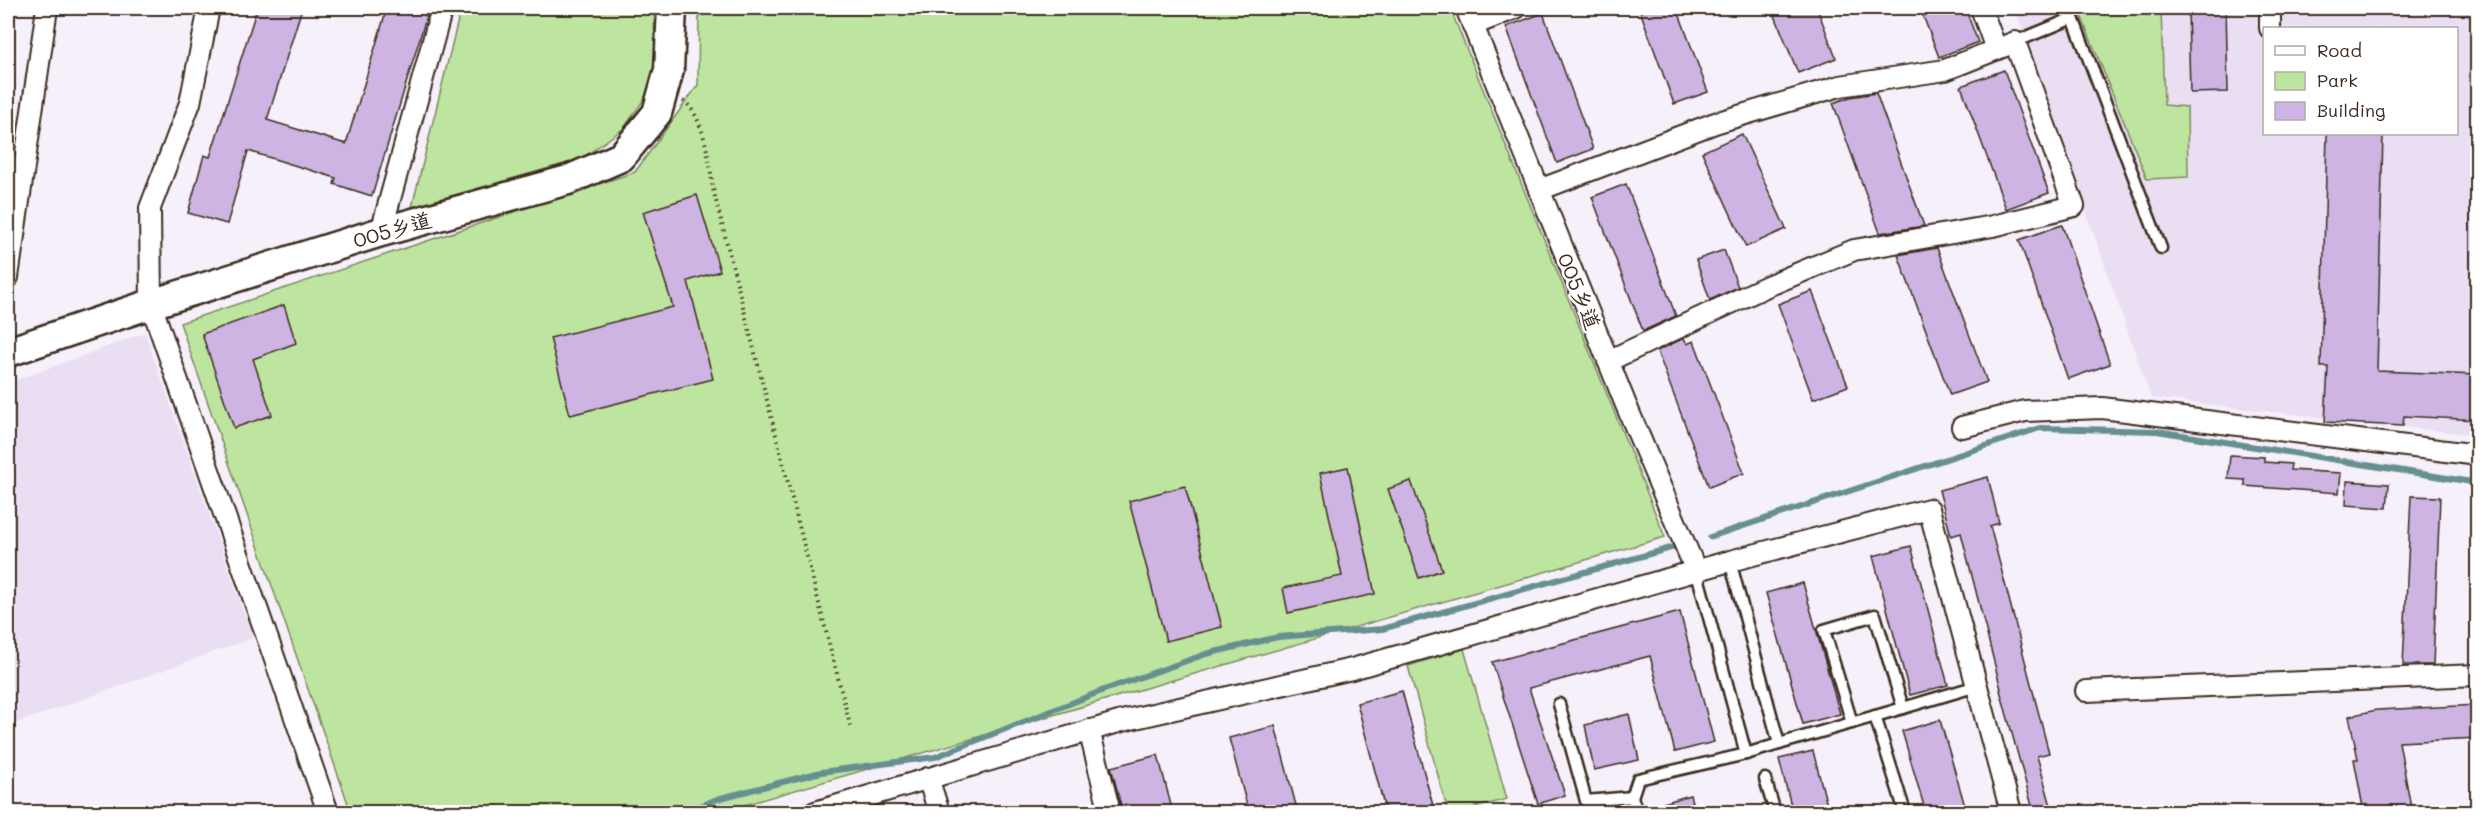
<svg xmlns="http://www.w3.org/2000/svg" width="2485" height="820" font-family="Mali,'LXGW WenKai TC',sans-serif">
<rect width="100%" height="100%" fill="#f5f0f9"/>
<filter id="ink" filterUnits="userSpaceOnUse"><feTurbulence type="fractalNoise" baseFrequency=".0167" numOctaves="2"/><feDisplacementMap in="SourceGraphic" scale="12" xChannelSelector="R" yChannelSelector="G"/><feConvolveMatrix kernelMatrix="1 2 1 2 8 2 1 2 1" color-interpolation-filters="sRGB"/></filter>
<g filter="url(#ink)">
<!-- built -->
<g fill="#e9def2" fill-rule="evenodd">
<path d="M2015,8H2477V435L2151,398ZM2264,28H2456V134H2264Z"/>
<polygon points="145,333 253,638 8,726 8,383"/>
</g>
<!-- green -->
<g fill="#bee5a0" stroke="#7c885f" stroke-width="1.5">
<polygon points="461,8 654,8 655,65 647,95 624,128 581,159 412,207"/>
<polygon points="699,8 1450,8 1665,537 720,812 351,812 180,323 635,172 698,85"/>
<polygon points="2078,8 2161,8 2164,105 2187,107 2188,177 2147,179"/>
<polygon points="1464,649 1507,799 1460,812 1448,812 1408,666"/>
</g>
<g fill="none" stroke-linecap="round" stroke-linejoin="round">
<!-- stream -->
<g stroke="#668f90" stroke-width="6">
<polyline points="1710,537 2040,428 2157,431 2478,483"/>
<polyline points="687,812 717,799 821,772 935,757 1104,690 1206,654 1278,637 1382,629 1678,546"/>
</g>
</g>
<!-- building -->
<g fill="#cdb4e3" stroke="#3b2a1e" stroke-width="1.5">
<polygon points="257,8 302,8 267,120 346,144 387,8 429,8 372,196 334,184 336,178 248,151 227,224 188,213 204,155 210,157"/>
<polygon points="1639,8 1677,8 1708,92 1674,104"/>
<polygon points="1772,8 1817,8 1836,58 1798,73"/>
<polygon points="1920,8 1965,8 1978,42 1939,57"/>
<polygon points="2188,8 2226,8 2228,92 2190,93"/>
<polygon points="1543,13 1593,149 1557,163 1506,27"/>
<polygon points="2004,70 2049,193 2006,209 1961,86"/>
<polygon points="1876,93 1924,226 1880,233 1833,103 1850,97"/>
<polygon points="1742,134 1786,229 1746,247 1702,152"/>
<polygon points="2327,134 2383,134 2377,371 2478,375 2478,420 2404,416 2403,426 2325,422 2328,367 2321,367"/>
<polygon points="1626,184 1676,316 1643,331 1592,197"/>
<polygon points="697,195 720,271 688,281 713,379 570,415 550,338 673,307 643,212"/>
<polygon points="2062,225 2110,364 2068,379 2019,240"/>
<polygon points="1937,248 1987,382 1950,395 1898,255"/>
<polygon points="1724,250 1738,287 1710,300 1696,260"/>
<polygon points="1812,291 1848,386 1813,399 1778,304"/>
<polygon points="284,305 296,343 253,359 272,415 234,428 202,334"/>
<polygon points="1684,338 1687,344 1694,341 1744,473 1709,487 1657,351"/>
<polygon points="2230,455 2264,457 2264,462 2291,464 2290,470 2341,473 2339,493 2245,486 2245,480 2228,479"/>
<polygon points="1348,467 1375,594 1288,613 1283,588 1342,576 1320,473"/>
<polygon points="1988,477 1999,523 1990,526 2049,753 2037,756 2053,813 2034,813 2000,690 2001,689 1961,533 1951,536 1939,490"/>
<polygon points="1411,481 1442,570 1419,578 1388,489"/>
<polygon points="2347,481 2389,484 2387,508 2346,505"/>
<polygon points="1185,486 1222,627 1166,641 1129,501"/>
<polygon points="2411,496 2440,497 2433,665 2403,665"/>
<polygon points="1911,546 1948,685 1910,695 1873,556"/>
<polygon points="1803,583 1840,714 1803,724 1766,593"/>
<polygon points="1680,612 1714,742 1675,752 1650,656 1529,688 1565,795 1538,804 1492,662"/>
<polygon points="1402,691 1435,813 1386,813 1357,703"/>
<polygon points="2478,705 2478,738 2399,742 2412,813 2364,813 2354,759 2358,759 2349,716 2377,710"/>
<polygon points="1629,714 1639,760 1594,770 1585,725"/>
<polygon points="1940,720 1967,813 1926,813 1902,731"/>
<polygon points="1275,726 1298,813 1249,813 1229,738"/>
<polygon points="1813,751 1829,813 1793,813 1779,759"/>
<polygon points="1158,755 1173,813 1123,813 1111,767"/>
<polygon points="1690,795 1695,813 1645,813 1644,809"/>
</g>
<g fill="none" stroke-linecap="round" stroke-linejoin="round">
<defs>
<g id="lane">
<polyline points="2015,42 2073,18 2161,248"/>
<polyline points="1697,573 1746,754 1779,744 1730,561"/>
<polyline points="1559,704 1586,801 1632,797 1637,812"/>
<polyline points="1875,716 1905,812"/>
<polyline points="1852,723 1824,630 1875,615 1903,708 1977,686"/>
<polyline points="1779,744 1903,708"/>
<polyline points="1765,779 1775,812"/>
<polyline points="1632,797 1638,779 1746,754"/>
</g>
<g id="street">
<polyline points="209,8 190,103 150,208 151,304 328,812"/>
<polyline points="1466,8 1626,405 1697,573"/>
<polyline points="1981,8 1996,49"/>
<polyline points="2270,8 2270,28"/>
<polyline points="1473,25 1516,8"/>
<polyline points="1539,190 1715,123 1840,86 1945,70 2015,42 2074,206 1993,226 1854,250 1765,287 1608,361"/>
<polyline points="381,232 442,8"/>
<polyline points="8,277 47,8"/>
<polyline points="1962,427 2025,411 2102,408 2478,455"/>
<polyline points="2086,691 2478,675"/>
<polyline points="1089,730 1110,812"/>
<polyline points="928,778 939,812"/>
<polyline points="815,812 1122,721 1352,669 1730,561 1929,509 2011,812"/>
</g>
<polyline id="secondary" points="8,352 151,304 381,232 568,180 621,157 657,113 669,70 672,8"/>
</defs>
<!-- lane casing -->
<use href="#lane" stroke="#3b2a1e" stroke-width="15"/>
<!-- street casing -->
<use href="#street" stroke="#3b2a1e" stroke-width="24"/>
<!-- secondary casing -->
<use href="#secondary" stroke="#3b2a1e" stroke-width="33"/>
<!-- path -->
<path stroke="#3b2a1e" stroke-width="4" stroke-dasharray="1.5 4.5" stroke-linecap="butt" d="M683,101C704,113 710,166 713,189L851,729"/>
<!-- lane -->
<use href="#lane" stroke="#fff" stroke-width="10"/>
<!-- street -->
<use href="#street" stroke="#fff" stroke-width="20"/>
<!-- secondary -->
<use href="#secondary" stroke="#fff" stroke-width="28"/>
</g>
</g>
<g text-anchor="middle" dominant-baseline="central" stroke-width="5" stroke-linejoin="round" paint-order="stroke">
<!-- street labels -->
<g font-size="21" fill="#3b2a1e" stroke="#fff">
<text transform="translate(392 229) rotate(-16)">005乡道</text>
<text transform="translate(1580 291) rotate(68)">005乡道</text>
</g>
</g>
<!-- margin -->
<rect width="2485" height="820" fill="none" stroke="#fff" stroke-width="30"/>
<rect x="15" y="15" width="2455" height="790" fill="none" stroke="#3b2a1e" stroke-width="2" filter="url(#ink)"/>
<!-- legend -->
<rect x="2263" y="27" width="195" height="108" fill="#ffffff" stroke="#b1aaa5" stroke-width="1.5"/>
<rect x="2275" y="46" width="30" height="9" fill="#ffffff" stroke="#b1aaa5" stroke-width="1.5"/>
<text x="2317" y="57" font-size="18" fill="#3b2a1e">Road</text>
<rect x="2275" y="72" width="30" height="18" fill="#bee5a0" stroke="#b1aaa5" stroke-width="1.5"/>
<text x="2317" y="87" font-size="18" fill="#3b2a1e">Park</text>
<rect x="2275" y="102" width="30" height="18" fill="#cdb4e3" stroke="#b1aaa5" stroke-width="1.5"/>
<text x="2317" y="117" font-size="18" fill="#3b2a1e">Building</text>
</svg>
